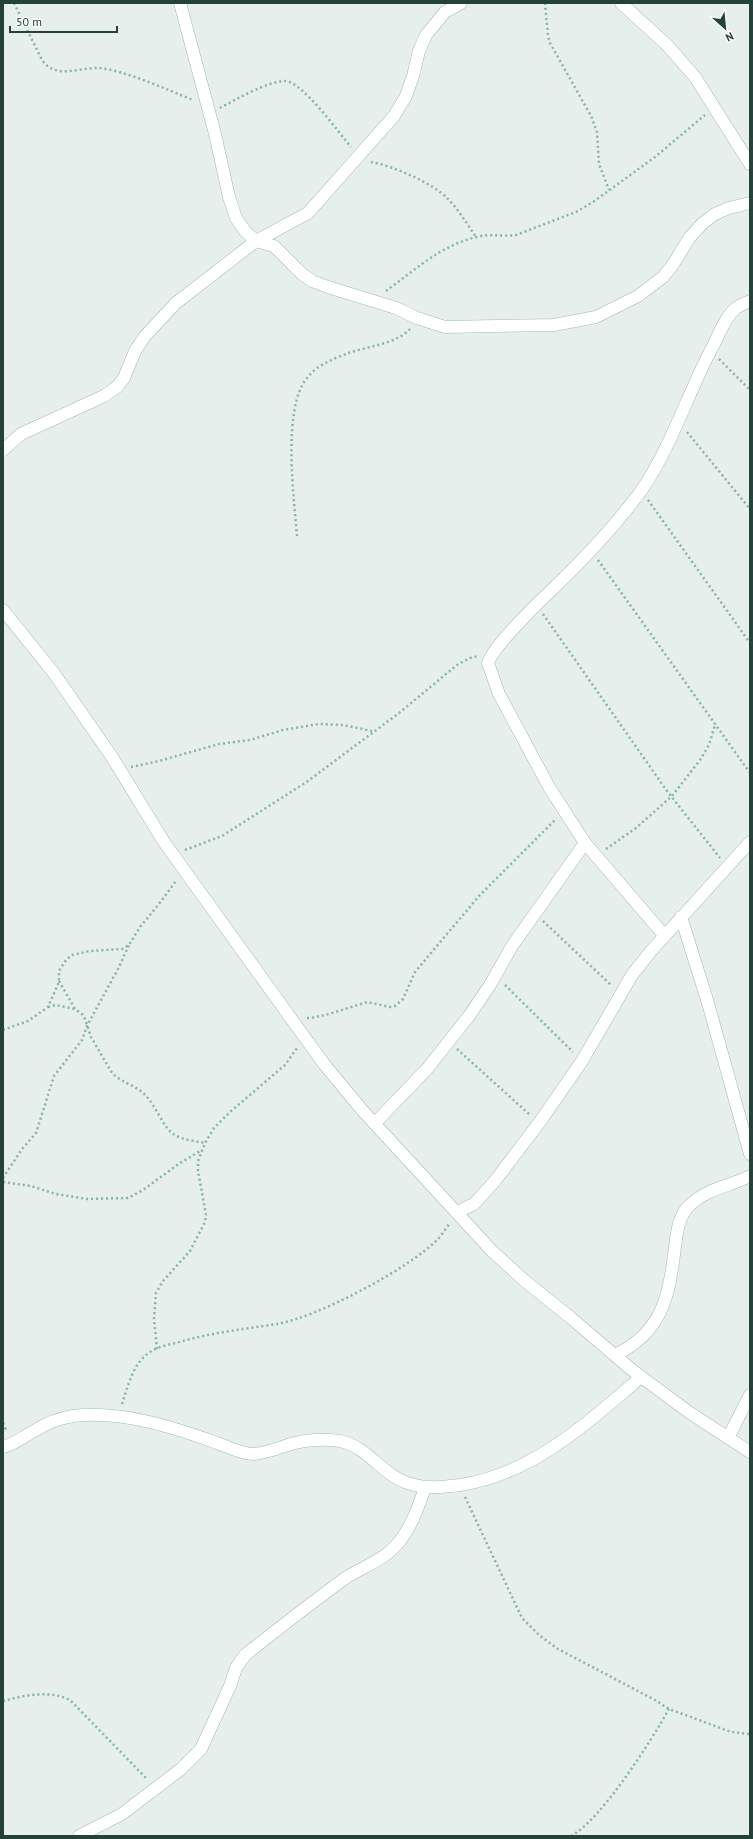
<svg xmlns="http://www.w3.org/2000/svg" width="753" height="1839" font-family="'PT Sans',sans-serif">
<rect width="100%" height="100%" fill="#e6efeb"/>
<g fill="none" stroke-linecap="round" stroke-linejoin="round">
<defs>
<g id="street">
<polyline points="180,3 215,134 229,197 236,218 245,231 256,241 274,246 302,274 312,281 328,287 396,308 417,318 445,327 554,325 596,317 638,296 663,277 672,266 690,237 703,223 715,214 729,208 750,203"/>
<polyline points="621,3 667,45 695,77 750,164"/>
<polyline points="3,450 21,434 104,396 117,387 124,378 135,351 145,336 176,303 256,241 308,213 394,116 406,96 413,76 419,51 426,35 445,12 461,3"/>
<polyline points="681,917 708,1003 750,1154"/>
<path d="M664,935L585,843L549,787L499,694L488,663C494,643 550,592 567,575C593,549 619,521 641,491C672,446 688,392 714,344C720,332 726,316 736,308C740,305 746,303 750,301"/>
<polyline points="375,1123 427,1069 469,1016 490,985 512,946 585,843"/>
<polyline points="457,1212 474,1204 494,1182 539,1123 582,1061 632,975 651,951 750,842"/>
<path d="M615,1355C663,1332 669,1296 675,1247C677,1232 678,1216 690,1205C706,1189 730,1186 750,1176"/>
<polyline points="728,1438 750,1395"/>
<path d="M3,1447C15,1444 23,1437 34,1431C45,1424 60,1418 73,1416C120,1410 173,1427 217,1443C229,1447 241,1454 254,1454C266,1453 279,1448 291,1444C306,1440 325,1439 340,1441C369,1447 383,1477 411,1484C427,1489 444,1487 460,1485C533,1474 587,1423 641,1377"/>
<path d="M79,1836L122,1814L181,1769L201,1749L230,1686L236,1668L245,1655C278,1629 311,1603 344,1579C363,1566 384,1561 399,1542C412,1526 418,1507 425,1488"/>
</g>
<polyline id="secondary" points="3,610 53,672 112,757 164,842 282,1006 324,1064 362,1110 492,1251 525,1281 571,1318 632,1370 690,1413 750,1452"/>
</defs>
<!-- street casing -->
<use href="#street" stroke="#a8b8b2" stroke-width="13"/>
<!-- secondary casing -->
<use href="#secondary" stroke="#a4bbb3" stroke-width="13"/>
<!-- path -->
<g stroke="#86b3a5" stroke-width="2.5" stroke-dasharray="2 3" stroke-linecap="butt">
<path d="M14,3L42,60C56,80 79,67 99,68C124,70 168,90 193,100"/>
<polyline points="545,3 548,36 550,43 591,116 597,132 599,164 609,190"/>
<path d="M220,108C235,100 268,81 285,81C303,82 339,133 351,147"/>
<path d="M371,162C393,166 433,183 448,199C459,210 467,224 476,237"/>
<path d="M386,291C415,270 441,245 477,237C490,233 503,237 516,235L576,212L593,202L655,157L705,115"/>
<polyline points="719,359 750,390"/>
<polyline points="687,432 750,509"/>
<polyline points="648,500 750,643"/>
<path d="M297,536C294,498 282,408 307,378C316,366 332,359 346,354C366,346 395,345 410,329"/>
<polyline points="598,560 750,773"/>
<polyline points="543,614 667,791 720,858"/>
<polyline points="131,767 159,761 219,744 250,740 283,730 319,724 343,725 372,731"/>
<polyline points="606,849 636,828 672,796 700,760 709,745 715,725"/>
<polyline points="185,850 222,836 308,781 399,713 457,665 470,658 478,656"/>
<polyline points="543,921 611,985"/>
<path d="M59,981L75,1009L82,1014L85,1019L91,1037L112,1073C121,1082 134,1085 143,1093C156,1104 163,1129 175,1135C183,1140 195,1141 205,1143"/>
<polyline points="505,985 573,1052"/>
<polyline points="48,1007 56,1005 75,1009"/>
<polyline points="307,1018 311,1018 329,1014 367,1002 390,1007 395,1006 403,999 415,972 479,896 555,820"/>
<polyline points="3,1030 28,1021 48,1007 59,982 59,971 66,960 72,955 90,951 122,949 129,945 140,927 159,904 176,881"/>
<polyline points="457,1049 529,1114"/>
<polyline points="3,1178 22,1149 36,1133 54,1076 82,1040 87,1026 119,967 129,945"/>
<polyline points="3,1182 31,1186 56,1194 87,1199 128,1198 143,1190 180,1163 202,1150"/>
<polyline points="157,1349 154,1319 156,1293 163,1281 190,1251 205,1222 206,1215 198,1171 198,1161 205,1143 214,1128 230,1112 285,1065 297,1048"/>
<path d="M122,1404C128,1386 133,1363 150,1352C157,1347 167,1345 176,1343C209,1333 243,1329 277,1324C318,1317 408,1269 437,1240C442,1235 446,1228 450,1223"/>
<polyline points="3,1423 7,1432"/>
<polyline points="465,1497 522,1618 539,1635 558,1649 655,1700 669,1709 715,1726 731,1732 750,1734"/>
<path d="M3,1701C25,1695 50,1690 70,1700L147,1779"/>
<path d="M571,1836C602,1819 651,1741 669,1709"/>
</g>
<!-- street -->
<use href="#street" stroke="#fff" stroke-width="12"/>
<!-- secondary -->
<use href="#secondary" stroke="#fff" stroke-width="12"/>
</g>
<!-- border -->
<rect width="753" height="1839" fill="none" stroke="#24423a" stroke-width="8"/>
<!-- north arrow -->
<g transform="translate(725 28) rotate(153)" stroke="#f7fbf9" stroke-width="3" paint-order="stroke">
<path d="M0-3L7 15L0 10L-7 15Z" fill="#24423a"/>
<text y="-6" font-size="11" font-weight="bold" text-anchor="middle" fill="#24423a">N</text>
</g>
<!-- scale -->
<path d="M10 26v6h107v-6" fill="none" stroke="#24423a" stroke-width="2"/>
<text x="16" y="26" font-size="12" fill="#24423a" stroke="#f7fbf9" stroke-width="3" paint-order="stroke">50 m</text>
</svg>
